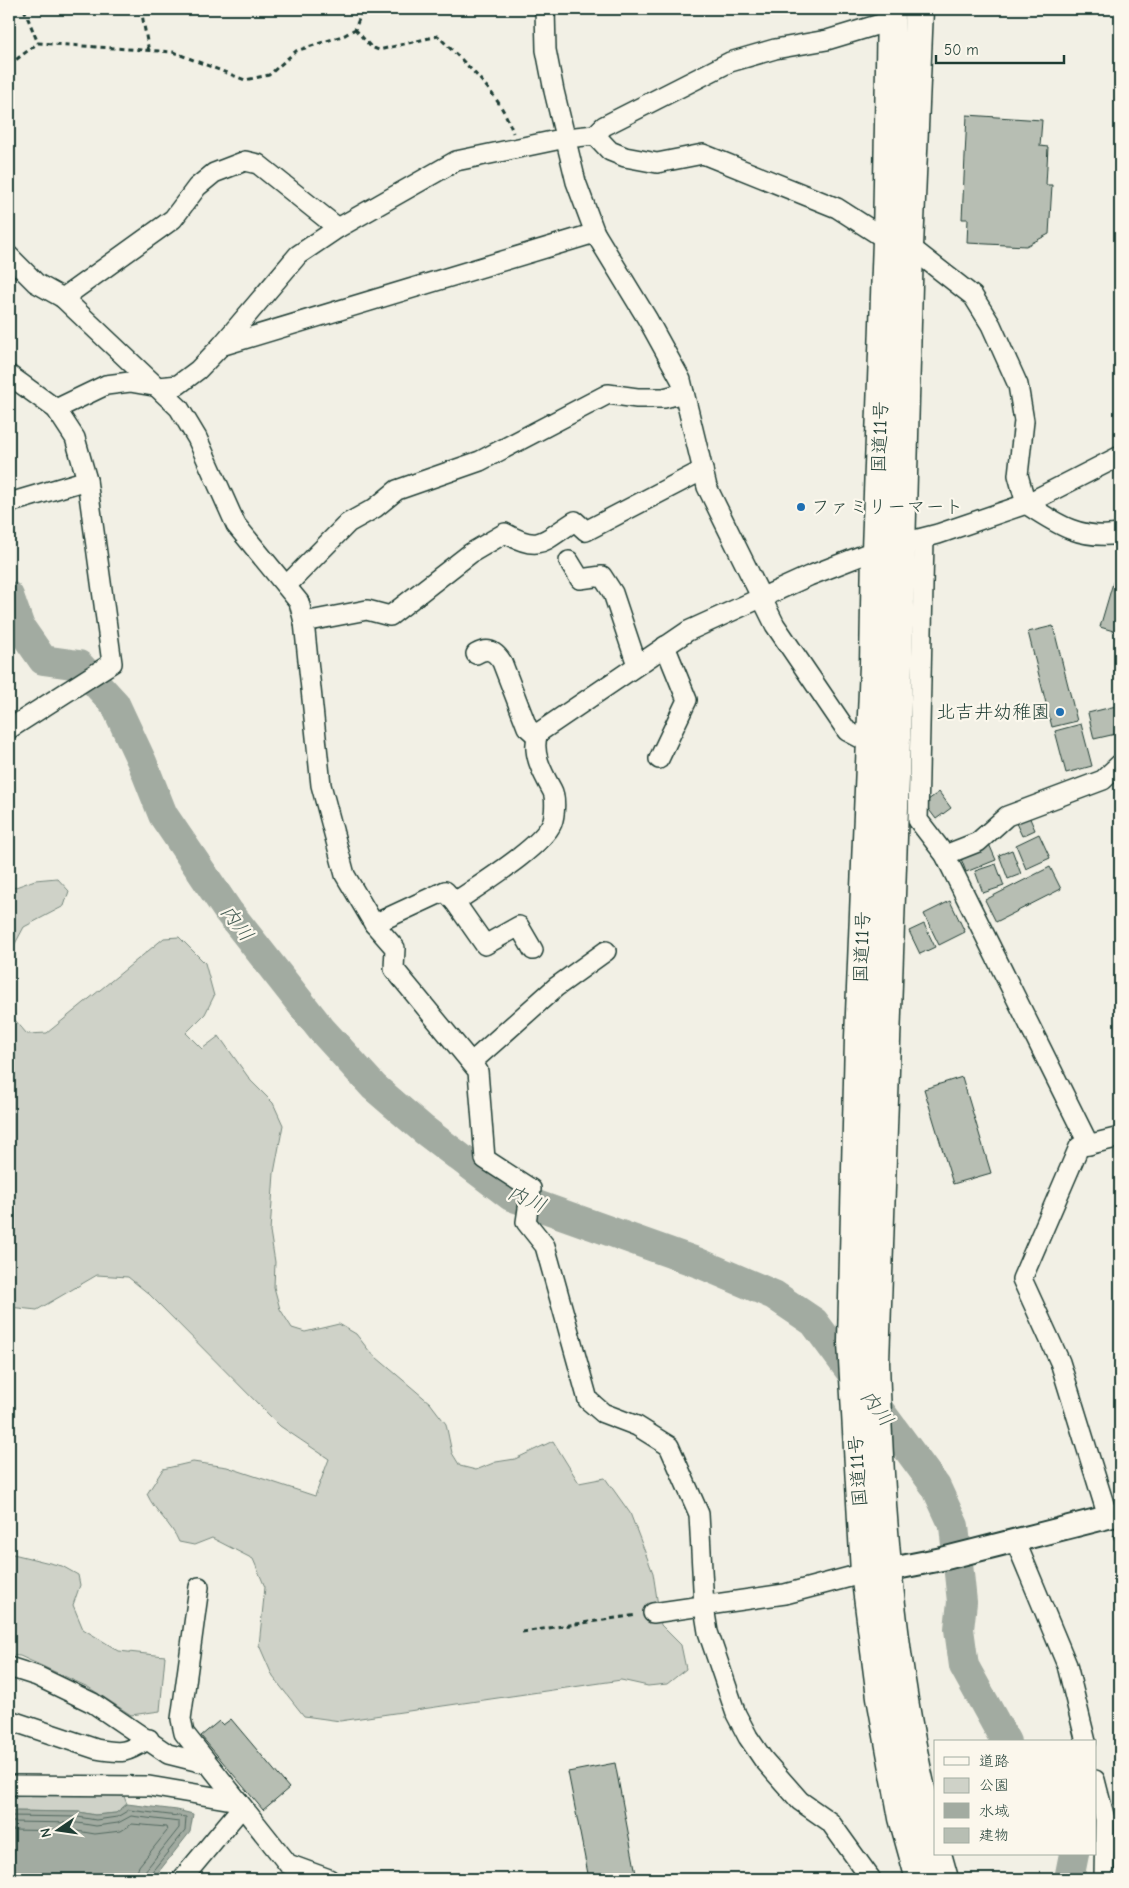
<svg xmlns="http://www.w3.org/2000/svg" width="1129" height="1888" font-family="'Comic Neue','Klee One',sans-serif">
<rect width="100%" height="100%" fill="#f2f0e5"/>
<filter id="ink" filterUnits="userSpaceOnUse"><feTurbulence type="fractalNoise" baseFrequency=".02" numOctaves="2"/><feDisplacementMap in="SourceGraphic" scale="10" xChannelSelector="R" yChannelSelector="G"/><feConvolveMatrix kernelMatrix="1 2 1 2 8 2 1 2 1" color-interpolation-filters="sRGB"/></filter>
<g filter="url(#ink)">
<!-- green -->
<g fill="#cfd2c8" stroke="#77887e">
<polygon points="57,878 69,891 64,906 24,927 9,955 9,886 13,888 35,880"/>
<path d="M179,937L205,963L214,996L205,1014L186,1033L202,1049L219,1036L251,1081L273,1103L283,1125L274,1173L270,1231L275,1262L274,1287L280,1309L292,1328L305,1332L339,1324L356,1334L370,1352L430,1403L446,1424L452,1453L460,1466L476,1470L496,1462L515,1459L553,1441L579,1483L605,1478L630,1513L653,1573L661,1625L681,1645L686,1669L667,1684L648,1686L621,1680L340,1721L304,1716L273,1677L259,1645L265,1587L253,1559L212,1538L194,1545L179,1542C171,1523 155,1512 147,1494L163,1469L193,1462L227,1467L315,1496L329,1459L280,1426L149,1294L128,1277L97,1275L37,1310L9,1307V1013L27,1034L47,1033L164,938Z"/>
<polygon points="9,1553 62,1566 78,1575 80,1585 73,1605 83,1629 119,1651 165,1656 160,1711 131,1715 88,1687 20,1656 9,1655"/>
<polygon points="9,1791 123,1794 127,1804 116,1813 95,1815 79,1812 9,1811"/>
</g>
<!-- water -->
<polygon fill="#a2aba1" stroke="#6e7f75" points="127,1804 177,1810 193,1814 190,1832 153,1879 9,1879 9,1811 79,1812 95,1815 116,1813"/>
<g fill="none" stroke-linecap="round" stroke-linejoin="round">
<!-- shore -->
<g stroke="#536960" stroke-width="1">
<polyline points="9,1816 78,1817 96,1820 117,1817 129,1810 186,1817 185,1831 150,1874 149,1879"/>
<polyline points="9,1822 78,1823 96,1826 118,1823 131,1816 179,1822 179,1828 145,1871 143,1879"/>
<polyline points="9,1830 77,1831 95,1834 121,1831 132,1824 166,1827 167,1831 139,1866 135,1879"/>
</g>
<!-- river -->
<g stroke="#a2aba1" stroke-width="30">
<polyline points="9,596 20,627 43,660 79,665 115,704 142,762 163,815 228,911 321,1029 374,1087 424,1130 511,1196 699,1263 774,1295 814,1322 936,1487 954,1526 962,1602 959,1629 964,1666 1006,1742"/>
<polyline points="1069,1879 1074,1854"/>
</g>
</g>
<!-- building -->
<g fill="#b7beb3" stroke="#1f3d34">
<polygon points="1115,9 1120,9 1120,34"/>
<polygon points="967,115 1042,120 1040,146 1048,147 1046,185 1052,185 1049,234 1026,246 967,243 968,219 962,219"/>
<polygon points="1120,559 1120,633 1100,627"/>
<polygon points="1053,626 1077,721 1052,727 1028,632"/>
<polygon points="1120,705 1120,733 1094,739 1088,713"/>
<polygon points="1081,724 1092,766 1066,773 1055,731"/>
<polygon points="939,792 951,808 936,819 924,803"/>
<polygon points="1028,814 1035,830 1022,836 1015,821"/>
<polygon points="1039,834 1050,858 1026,869 1016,845"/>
<polygon points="989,844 996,860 966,872 960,856"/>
<polygon points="1012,850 1021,874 1008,879 999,855"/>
<polygon points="996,864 1004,886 983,893 975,871"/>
<polygon points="1050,867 1061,889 996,922 985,900"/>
<polygon points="950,901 965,932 939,945 924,914"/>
<polygon points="924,924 935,947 920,954 909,931"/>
<polygon points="962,1077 991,1173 953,1184 924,1089"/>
<polygon points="231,1719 289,1788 263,1810 201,1736 219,1721 223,1725"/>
<polygon points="615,1763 637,1879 589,1879 568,1772"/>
</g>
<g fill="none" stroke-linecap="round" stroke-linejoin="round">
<defs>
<g id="minor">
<polyline points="545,9 546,50 554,91 576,182 595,233 648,320 681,380 707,487 775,625 847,731 870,743"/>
<polyline points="595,135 610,151 625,157 657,163 703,154 837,208 887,240"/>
<path d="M909,246L973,296L991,325L1018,385L1024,421L1018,475L1026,504C1058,525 1080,540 1120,534"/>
<polyline points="9,256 36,283 63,298 179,408 197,438 236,525 299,602 304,622 321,785 345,875 374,924 395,948 394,969 478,1071 485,1159 531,1189 526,1222 545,1246 588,1400 603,1413 637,1426 669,1446 699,1514 704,1607 708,1632 736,1714 748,1737 763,1759 800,1801 830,1822 871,1879"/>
<polyline points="63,298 173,219 197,187 214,173 245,161 258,164 338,228"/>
<polyline points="221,346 595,233"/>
<polyline points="9,375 56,409 75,438 87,480 112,663 9,729"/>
<polyline points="56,409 106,385 130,382 159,387 178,385 198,370 221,346 298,255 338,228 456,161 566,138 595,135 604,126 730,62 775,49 827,40 890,21"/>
<polyline points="9,503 87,480"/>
<polyline points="924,538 918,820 945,855 1089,1145"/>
<polyline points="569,561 580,579 602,576 613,593 637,665"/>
<polyline points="286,586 348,523 375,508 397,490 480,461 608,394 637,398 664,398 684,393"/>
<path d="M304,622L367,610L390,616L471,553L505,533C541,553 543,541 575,521L586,531L703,470"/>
<path d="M476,654C488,647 495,651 502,662L527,727L537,736"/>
<polyline points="659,759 687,700 665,646"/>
<polyline points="945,855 978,842 1007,816 1103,780 1120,764"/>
<polyline points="455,902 485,945 519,926 533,950"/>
<path d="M374,924L445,891L455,902C478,886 542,847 552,823C555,815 556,797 552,790C542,772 531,752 538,733L688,631L809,576L876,550L938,534L1026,504L1120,456"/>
<polyline points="473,1061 556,987 606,951"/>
<polyline points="1108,1517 1060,1362 1022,1279 1079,1147 1120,1137"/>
<polyline points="1015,1540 1067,1665 1086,1742"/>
<polyline points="199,1587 181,1719 184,1733 288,1864 329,1879"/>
<polyline points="653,1613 785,1594 865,1573"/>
<polyline points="9,1667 37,1676 93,1703 168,1754 208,1764"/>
<path d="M9,1720L96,1749C123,1754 126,1753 149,1739"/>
<polyline points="1095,1780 1105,1819 1104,1879"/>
<polyline points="9,1785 149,1786 238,1801"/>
<polyline points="182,1879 242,1807"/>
</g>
<polyline id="tertiary" points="871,1573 942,1559 1120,1514"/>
<g id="trunk">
<polyline points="891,9 887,240 876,550 874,665 859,1038 852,1342 865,1573 881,1697 903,1818 920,1879"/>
<path d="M919,9L909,246L895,778L875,1362C880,1524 893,1689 935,1847"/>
<polyline points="937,1854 944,1879"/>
</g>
</defs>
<!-- minor casing -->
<use href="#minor" stroke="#1f3d34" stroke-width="22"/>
<!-- tertiary casing -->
<use href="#tertiary" stroke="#1f3d34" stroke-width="26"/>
<!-- trunk casing -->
<use href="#trunk" stroke="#1f3d34" stroke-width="31"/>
<!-- path -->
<g stroke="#1f3d34" stroke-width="3" stroke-dasharray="5 4" stroke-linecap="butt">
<polyline points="24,9 38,43"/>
<polyline points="141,9 149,52"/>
<path d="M355,29L371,47L379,50L438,36C466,65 501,94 513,133"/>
<polyline points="9,65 38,43 173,52 245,80 269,75 296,51 345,35 355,29 363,9"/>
<polyline points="1114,1535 1120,1553"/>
<polyline points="522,1632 637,1615"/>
</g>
<!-- minor -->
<use href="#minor" stroke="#fbf7ec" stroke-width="19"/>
<!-- tertiary -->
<use href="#tertiary" stroke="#fbf7ec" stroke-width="22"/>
<!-- trunk -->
<use href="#trunk" stroke="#fbf7ec" stroke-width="28"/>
</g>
</g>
<!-- markers -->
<g fill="#1f6fb2" stroke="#fbf7ec" stroke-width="2">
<circle cx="801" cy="507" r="5"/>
<circle cx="1060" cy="712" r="5"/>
</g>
<g text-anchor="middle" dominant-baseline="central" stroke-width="4.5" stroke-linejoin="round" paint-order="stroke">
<!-- street labels -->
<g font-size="19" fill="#1f3d34" stroke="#fbf7ec">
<text transform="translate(880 437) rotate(-88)">国道11号</text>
<text transform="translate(862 947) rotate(-88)">国道11号</text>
<text transform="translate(858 1471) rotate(-94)">国道11号</text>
</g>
<!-- poi labels -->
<g font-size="19" fill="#1f3d34" stroke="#fbf7ec" text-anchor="start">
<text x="811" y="507">ファミリーマート</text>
<text x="1050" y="712" text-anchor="end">北吉井幼稚園</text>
</g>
<!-- water labels -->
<g font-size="20" font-style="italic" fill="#465e55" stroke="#fbf7ec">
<text transform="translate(237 923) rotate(53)">内川</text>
<text transform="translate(527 1199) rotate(24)">内川</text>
<text transform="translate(877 1408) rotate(53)">内川</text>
</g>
</g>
<!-- margin -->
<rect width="1129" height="1888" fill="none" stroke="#fbf7ec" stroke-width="30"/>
<rect x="15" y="15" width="1099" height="1858" fill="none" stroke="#1f3d34" stroke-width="2" filter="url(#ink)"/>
<!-- legend -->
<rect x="934" y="1740" width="162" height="115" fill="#fbf7ec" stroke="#a3ada2"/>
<rect x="944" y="1757" width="25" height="8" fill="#fbf7ec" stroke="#a3ada2"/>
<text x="979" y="1766" font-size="15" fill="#1f3d34">道路</text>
<rect x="944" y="1778" width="25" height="15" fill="#cfd2c8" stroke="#a3ada2"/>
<text x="979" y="1790" font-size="15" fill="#1f3d34">公園</text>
<rect x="944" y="1803" width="25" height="15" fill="#a2aba1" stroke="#a3ada2"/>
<text x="979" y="1816" font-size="15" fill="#1f3d34">水域</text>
<rect x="944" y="1828" width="25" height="15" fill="#b7beb3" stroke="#a3ada2"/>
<text x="979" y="1840" font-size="15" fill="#1f3d34">建物</text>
<!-- north arrow -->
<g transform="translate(58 1830) rotate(257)" stroke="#fbf7ec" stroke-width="4" paint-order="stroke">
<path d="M0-4L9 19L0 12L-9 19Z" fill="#1f3d34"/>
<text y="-8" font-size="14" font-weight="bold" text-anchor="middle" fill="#1f3d34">N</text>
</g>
<!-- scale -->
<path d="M936 55v8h128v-8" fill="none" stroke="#1f3d34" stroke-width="2.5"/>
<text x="944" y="55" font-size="15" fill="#1f3d34" stroke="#fbf7ec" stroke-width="4" paint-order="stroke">50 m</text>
</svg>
